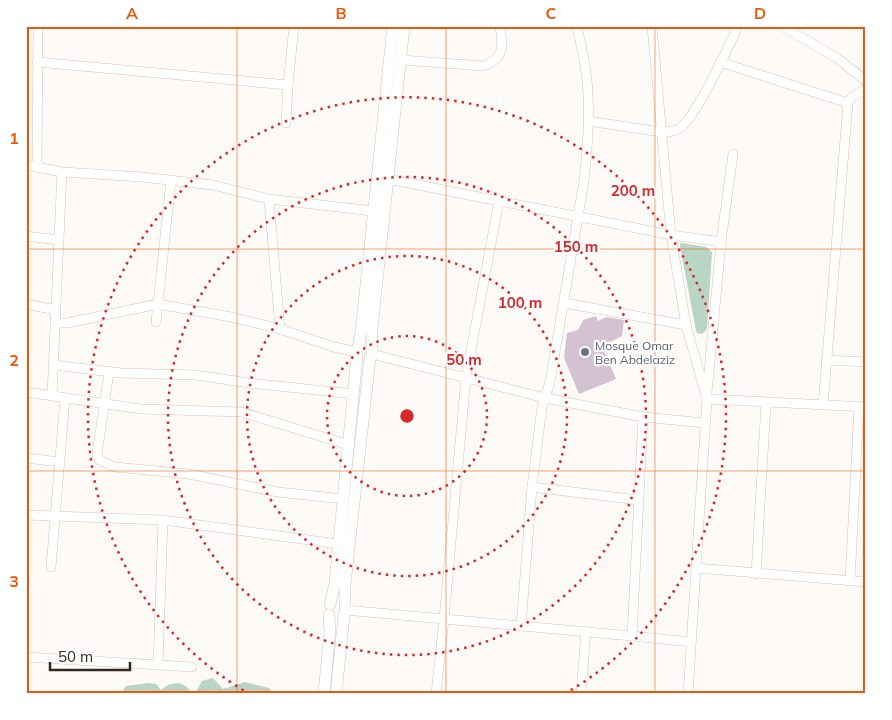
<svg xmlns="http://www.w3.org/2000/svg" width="892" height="720" font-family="Mulish,sans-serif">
<rect width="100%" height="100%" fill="#fefaf7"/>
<!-- green -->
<g fill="#b8d5c5">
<polygon points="682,243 706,247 712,252 707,329 702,334 697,333 696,330 680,247 680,244"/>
<polygon points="213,678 223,689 245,682 269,688 274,694 195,694 202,681"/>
<path d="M149,683L156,684L161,690C171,681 185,680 192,694H120L126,686Z"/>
</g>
<!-- building -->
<polygon fill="#d4c1d2" points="596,316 598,321 606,317 624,320 622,336 602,346 616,379 579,394 564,358 567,333 578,330 583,320"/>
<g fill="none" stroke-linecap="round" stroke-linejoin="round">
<defs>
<g id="minor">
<polyline points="652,26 671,235 686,325 707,399"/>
<polyline points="782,26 837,58 866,81"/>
<path d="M401,60L483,66C505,59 503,45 500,26"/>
<polyline points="37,62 288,85 286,123"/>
<polyline points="720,62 848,103"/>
<polyline points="288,85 294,26"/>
<path d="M588,121L661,132C667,132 675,132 680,128C696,117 729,46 738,26"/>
<polyline points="26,165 62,172 142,177 213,185 269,199 373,211"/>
<polyline points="37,167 38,26"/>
<polyline points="388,179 671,235 721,242"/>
<polyline points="269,199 280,329"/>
<polyline points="499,201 466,377 444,619 632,636 643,417"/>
<polyline points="26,236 59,240"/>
<polyline points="564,303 686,325"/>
<polyline points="26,304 56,310"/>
<polyline points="156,322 171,180"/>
<polyline points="55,323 67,323 158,304 231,317 280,329 334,347 357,352"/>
<polyline points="372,354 545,398 643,417 705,423"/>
<polyline points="826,360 866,362"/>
<polyline points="53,365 121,373 196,375 249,383 354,394"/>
<polyline points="109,372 97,454 99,460 115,467 189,474 278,492 343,499"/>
<polyline points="26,392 141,409 241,412 349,445"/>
<polyline points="707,393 721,242 733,154"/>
<polyline points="52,395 62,172"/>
<polyline points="823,405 848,103 852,97 866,89"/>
<polyline points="866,407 707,399 696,568 866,582"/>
<polyline points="26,458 60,462"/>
<polyline points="532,487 638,500"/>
<polyline points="26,515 163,520 338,544"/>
<polyline points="51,567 65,398"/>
<polyline points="756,574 766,403"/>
<polyline points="850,580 859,407"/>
<polyline points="345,610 444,619 436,694"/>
<path d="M521,626L532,487L542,407L550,382L584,181C588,146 591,108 586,72C584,57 580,41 577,26"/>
<polyline points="632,636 691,642"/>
<polyline points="26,657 192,667"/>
<polyline points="158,665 163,520"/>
<polyline points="581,694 586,631"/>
<polyline points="688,694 696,568"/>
</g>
<g id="secondary">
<polyline points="358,348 361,333 393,26"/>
<polyline points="372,351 372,328 404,26"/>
<polyline points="330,604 335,583 357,356"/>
<polyline points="345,607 345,584 370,358"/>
<polyline points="324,694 330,631 329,615"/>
<polyline points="336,694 344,615"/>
</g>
</defs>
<!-- minor casing -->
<use href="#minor" stroke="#d7c2b4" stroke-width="10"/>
<!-- secondary casing -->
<use href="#secondary" stroke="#d7c2b4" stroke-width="12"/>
<!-- minor -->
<use href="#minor" stroke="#fff" stroke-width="9"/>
<!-- secondary -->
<use href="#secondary" stroke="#fff" stroke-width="11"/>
</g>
<!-- grid -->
<path fill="none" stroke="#e8590c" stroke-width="1" stroke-opacity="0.55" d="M237,26V694M446,26V694M655,26V694M26,249H866M26,471H866"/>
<!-- distance rings -->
<g fill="none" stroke="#d62828" stroke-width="2.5" stroke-dasharray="2.5 5">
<circle cx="407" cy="416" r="80"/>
<circle cx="407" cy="416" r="160"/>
<circle cx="407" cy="416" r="239"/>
<path d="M250 694A319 319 0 1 1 564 694"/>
</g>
<!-- markers -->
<circle fill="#6b7280" stroke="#fff" stroke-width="2" cx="585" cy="352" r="5"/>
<g text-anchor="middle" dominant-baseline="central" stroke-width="4.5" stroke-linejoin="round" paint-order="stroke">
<!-- worship labels -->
<g font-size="12" fill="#5b616d" stroke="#fff" text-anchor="start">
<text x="595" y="345">Mosque Omar<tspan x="595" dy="14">Ben Abdelaziz</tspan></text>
</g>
</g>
<circle cx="407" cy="416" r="8" fill="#d62828" stroke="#fff" stroke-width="2.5"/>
<g font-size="15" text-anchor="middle" font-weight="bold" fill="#d62828" stroke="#fff" stroke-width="4.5" stroke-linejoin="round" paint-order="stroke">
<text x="633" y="196">200 m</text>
<text x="576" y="252">150 m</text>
<text x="520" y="308">100 m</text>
<text x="464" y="365">50 m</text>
</g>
<!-- border -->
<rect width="892" height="720" fill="none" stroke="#ffffff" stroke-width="55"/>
<!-- scale -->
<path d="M50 662v8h80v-8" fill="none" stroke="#302823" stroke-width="2.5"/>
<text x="58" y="662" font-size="15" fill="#302823" stroke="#ffffff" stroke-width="4" paint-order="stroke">50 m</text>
<rect x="28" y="28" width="836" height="664" fill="none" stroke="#e8590c" stroke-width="2"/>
<g font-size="16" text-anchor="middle" font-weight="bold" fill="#e8590c">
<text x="132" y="19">A</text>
<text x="341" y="19">B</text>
<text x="551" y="19">C</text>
<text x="760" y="19">D</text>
<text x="14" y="144">1</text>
<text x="14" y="366">2</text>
<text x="14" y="587">3</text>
</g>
</svg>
